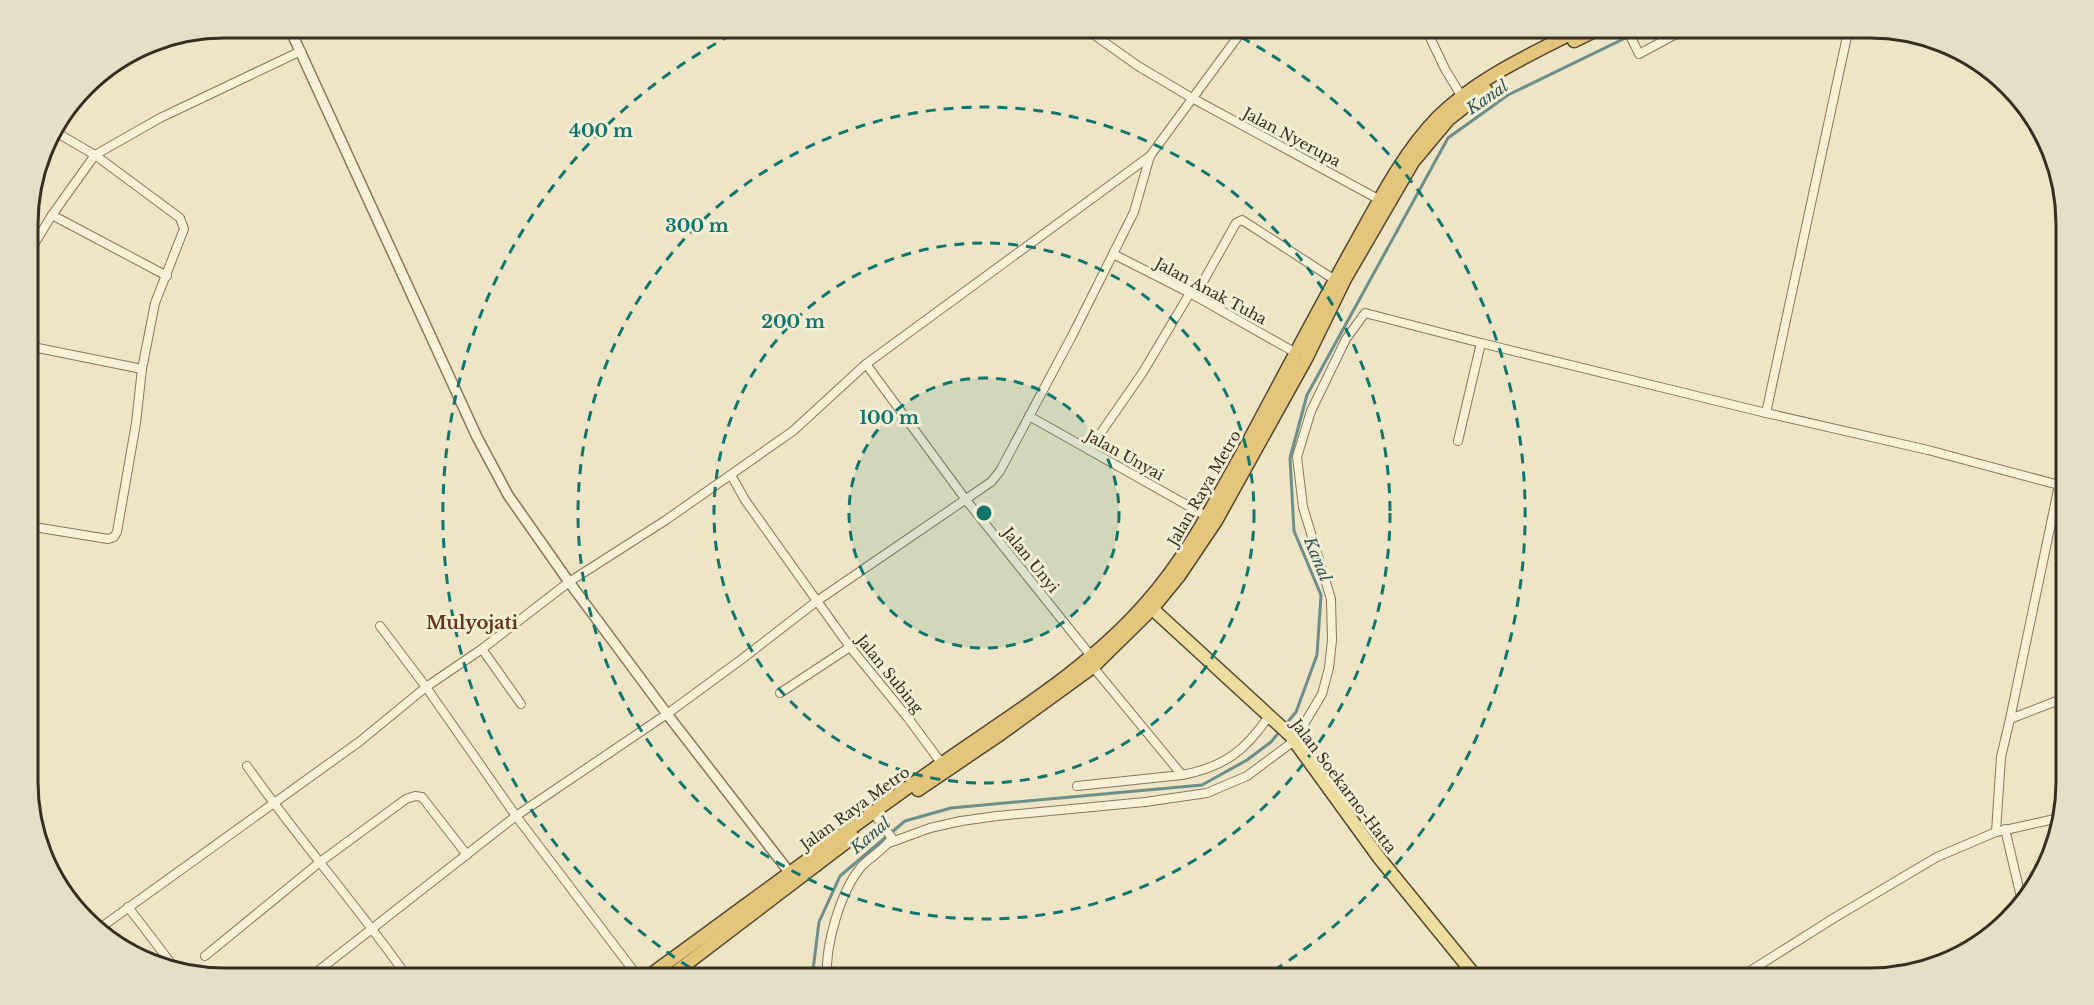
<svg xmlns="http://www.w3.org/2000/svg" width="2094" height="1005" font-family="'Libre Baskerville',serif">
<rect width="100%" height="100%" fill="#ede5c5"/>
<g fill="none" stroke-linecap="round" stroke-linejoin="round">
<!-- stream -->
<g stroke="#6e8e89" stroke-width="3">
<polyline points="1285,725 1296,712 1317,655 1321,595 1294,531 1290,458 1307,395 1448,138 1508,95 1648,27"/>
<polyline points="812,978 819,922 840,876 905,821 951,808 1202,785 1247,760 1271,742 1281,730"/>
</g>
<defs>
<g id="minor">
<polyline points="1083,27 1138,66 1192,98 1380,200"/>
<polyline points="1425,27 1445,69 1462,97"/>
<polyline points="1626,27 1639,54 1689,27"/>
<polyline points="52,215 167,276"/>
<polyline points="28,254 52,215 95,155 160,118 301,51"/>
<polyline points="1113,254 1190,293 1296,353"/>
<polyline points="1195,296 1236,223 1242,220 1335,280"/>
<polyline points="1481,343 1766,413 1928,450 2059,485 2010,719"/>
<polyline points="28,346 142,369"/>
<polyline points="866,364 966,500 1091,656"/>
<polyline points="1766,413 1849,27"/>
<polyline points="1029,416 1208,517"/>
<polyline points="1089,450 1143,372 1190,293"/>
<polyline points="731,475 745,500 817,601 850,647 908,718 942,764"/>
<polyline points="28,526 108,539 114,537 117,532 136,423 142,369 155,303 184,229 180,218 95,155 52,130"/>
<polyline points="380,626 426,687 516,816 639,978"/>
<polyline points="482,649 521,704"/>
<path d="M1093,667L1182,775C1224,767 1245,751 1269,716"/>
<polyline points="780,693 850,647"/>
<path d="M247,766C298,839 357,905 408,978"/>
<polyline points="1077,786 1182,775"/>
<polyline points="2005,829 2021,897"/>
<polyline points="1996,832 2001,757 2010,719 2067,697"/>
<polyline points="889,843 930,828 961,821 997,816 1145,802 1207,793 1247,776 1294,741 1322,694 1329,668 1332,640 1331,599 1303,507 1297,457 1311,411 1346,339 1365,313 1481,343 1458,441"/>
<polyline points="128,907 174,967"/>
<polyline points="100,928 359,742 426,687 482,649 569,582 666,520 793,431 866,364 1150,156"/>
<polyline points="205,956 320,862 406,799 415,796 422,797 467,855"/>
<polyline points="309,978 516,816 667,714 742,659 817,601 991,482 1000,471 1073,334 1134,212 1150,156 1245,27"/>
<path d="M827,978C825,946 840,892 861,867C870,857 884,850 892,838L877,818"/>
<polyline points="1739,978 1834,918 1937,857 1996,832 2059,818"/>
</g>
<polyline id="tertiary" points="289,27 477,437 508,495 569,582 667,714 793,877"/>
<polyline id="primary" points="1146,603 1290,735 1380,859 1477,978"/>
<g id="trunk">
<polyline points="1574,41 1603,27"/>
<polyline points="918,790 1002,733 1093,667 1152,609 1179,576 1216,521 1307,357 1345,279 1413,162 1449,119 1486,90"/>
<path d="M646,978C744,907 841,834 941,764C1011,715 1088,669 1145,604C1187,557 1215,502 1245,448C1282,379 1318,310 1356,242C1380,199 1403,153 1438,117C1478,77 1534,53 1584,27"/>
<polyline points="668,978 853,837"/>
</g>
</defs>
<!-- minor casing -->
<use href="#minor" stroke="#87775c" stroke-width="10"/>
<!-- tertiary casing -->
<use href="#tertiary" stroke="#87775c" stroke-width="12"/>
<!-- primary casing -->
<use href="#primary" stroke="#554530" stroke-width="15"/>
<!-- trunk casing -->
<use href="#trunk" stroke="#554530" stroke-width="15"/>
<!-- minor -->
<use href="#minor" stroke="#f8f1d8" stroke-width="8"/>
<!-- tertiary -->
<use href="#tertiary" stroke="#f8f1d8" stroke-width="9"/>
<!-- primary -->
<use href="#primary" stroke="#eedd9f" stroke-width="12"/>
<!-- trunk -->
<use href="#trunk" stroke="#e4c57c" stroke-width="12"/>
</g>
<!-- distance rings -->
<circle cx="984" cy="513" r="135" fill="#0f766e" fill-opacity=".12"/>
<g fill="none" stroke="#0f766e" stroke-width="3" stroke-dasharray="10 8">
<circle cx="984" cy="513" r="135"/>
<circle cx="984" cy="513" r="270"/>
<circle cx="984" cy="513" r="406"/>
<path d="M705 977A541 541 0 0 1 743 29M1225 29A541 541 0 0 1 1263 977"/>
</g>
<g text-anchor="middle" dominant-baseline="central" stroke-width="6" stroke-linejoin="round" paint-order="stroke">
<!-- street labels -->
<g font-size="15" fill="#382e1f" stroke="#f4eed5">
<text transform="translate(1292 137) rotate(28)">Jalan Nyerupa</text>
<text transform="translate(1211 291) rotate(28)">Jalan Anak Tuha</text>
<text transform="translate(1125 455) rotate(29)">Jalan Unyai</text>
<text transform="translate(1204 488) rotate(-60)">Jalan Raya Metro</text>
<text transform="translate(1031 560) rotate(51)">Jalan Unyi</text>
<text transform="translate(890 674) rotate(51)">Jalan Subing</text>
<text transform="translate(1344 786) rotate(53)">Jalan Soekarno-Hatta</text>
<text transform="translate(855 808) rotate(-36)">Jalan Raya Metro</text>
</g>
<!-- water labels -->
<g font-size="16" font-style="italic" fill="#2f5557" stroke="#f4eed5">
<text transform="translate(1487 97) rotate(-34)">Kanal</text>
<text transform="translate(1318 559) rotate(68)">Kanal</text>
<text transform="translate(870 835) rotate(-40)">Kanal</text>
</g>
<!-- quarter labels -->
<g font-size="18" font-weight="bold" fill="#633520" stroke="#f4eed5">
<text x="472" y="623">Mulyojati</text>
</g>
</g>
<!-- crop -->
<path d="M0 0H2094V1005H0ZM224 38H1870A186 186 0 0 1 2056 224V782A186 186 0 0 1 1870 968H224A186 186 0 0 1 38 782V224A186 186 0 0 1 224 38Z" fill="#e5dfc6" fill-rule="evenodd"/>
<path fill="none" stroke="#382e1f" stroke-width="3" d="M224 38H1870A186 186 0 0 1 2056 224V782A186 186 0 0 1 1870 968H224A186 186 0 0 1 38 782V224A186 186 0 0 1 224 38Z"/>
<circle cx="984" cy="513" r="9" fill="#0f766e" stroke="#f4eed5" stroke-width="3"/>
<g font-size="18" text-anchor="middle" font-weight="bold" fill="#0f766e" stroke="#f4eed5" stroke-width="6" stroke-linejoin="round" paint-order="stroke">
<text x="601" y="137">400 m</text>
<text x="697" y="232">300 m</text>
<text x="793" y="328">200 m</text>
<text x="889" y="424">100 m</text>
</g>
</svg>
